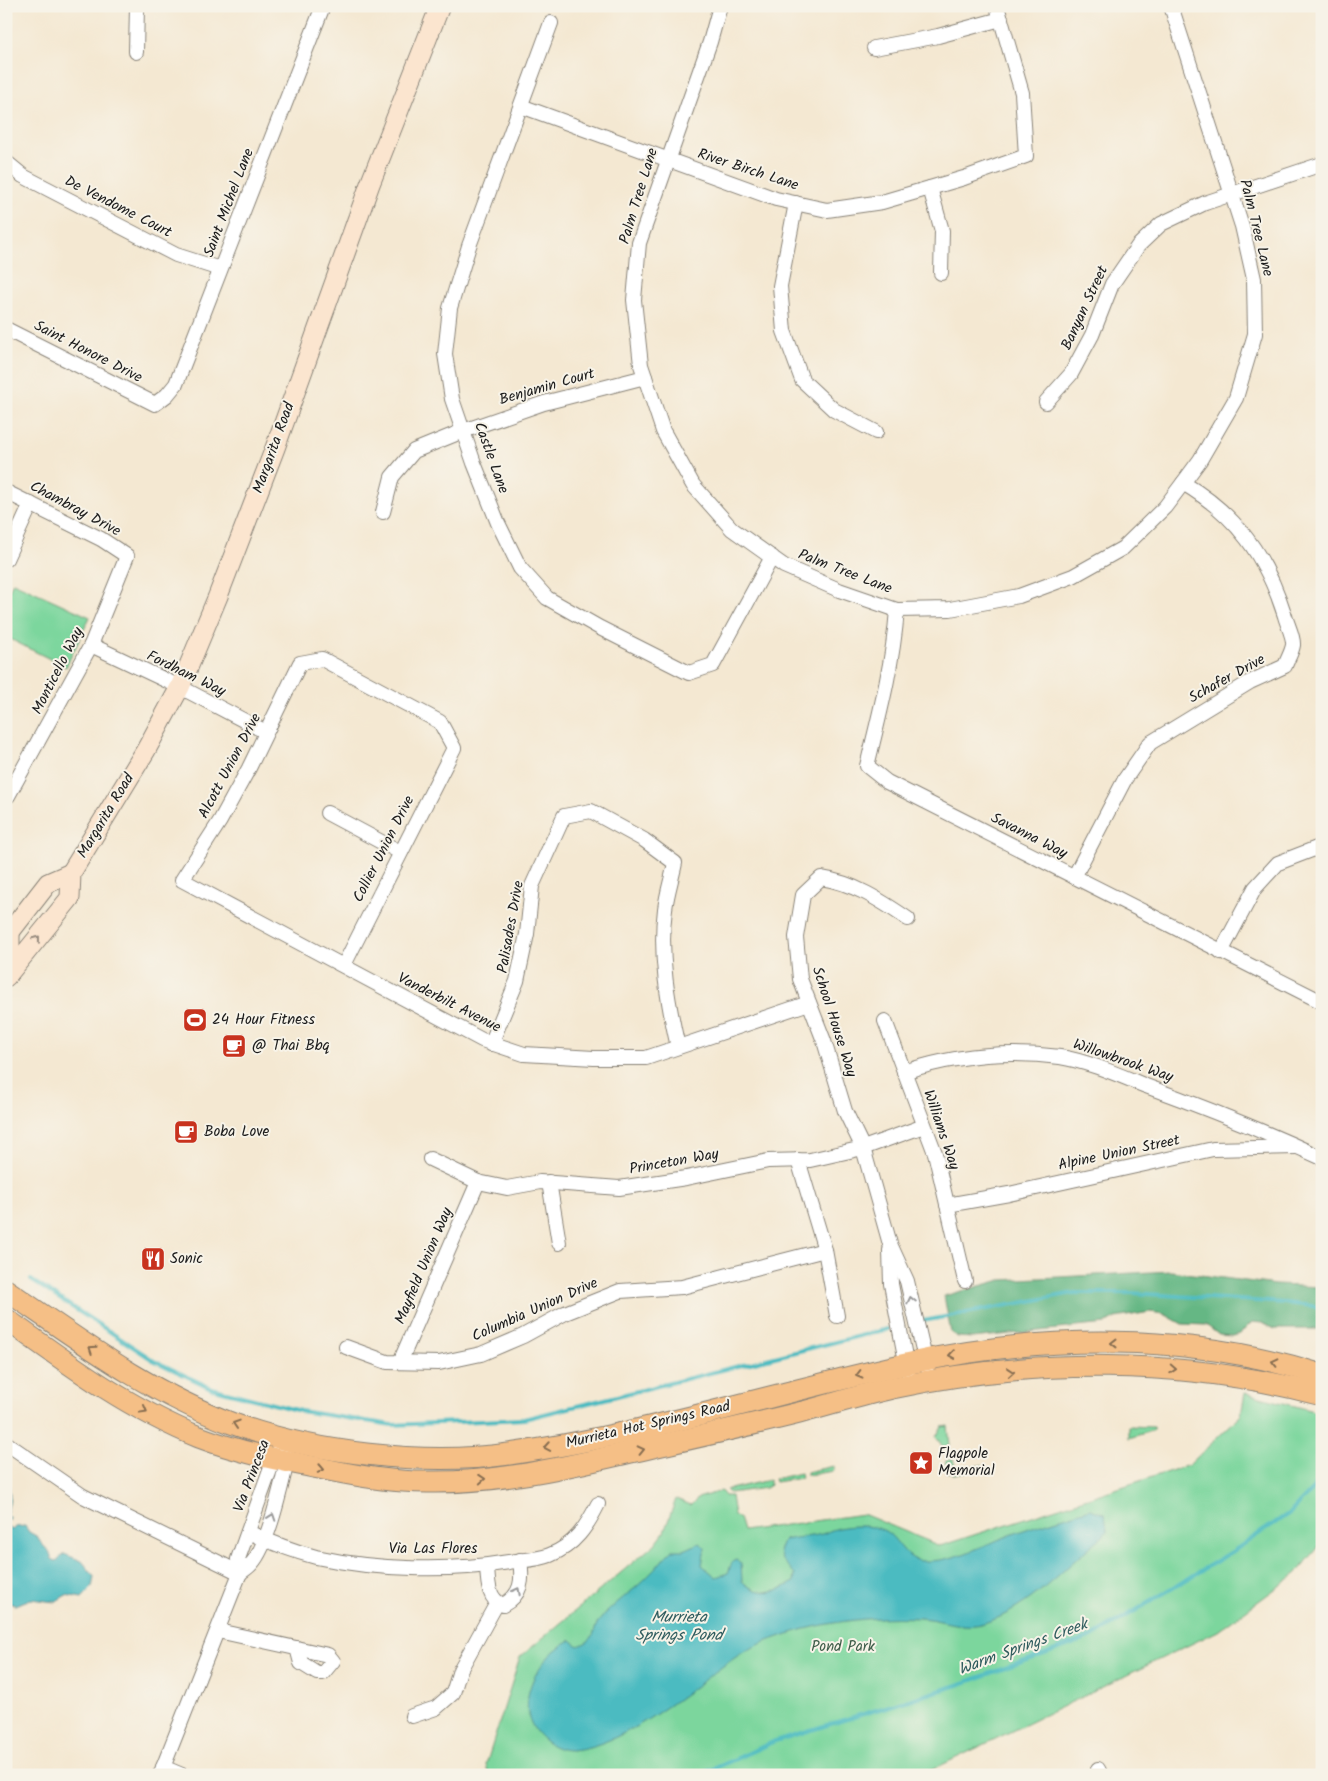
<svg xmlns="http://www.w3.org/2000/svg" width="1328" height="1781" font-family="Kalam,sans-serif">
<rect width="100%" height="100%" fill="#f7f3e8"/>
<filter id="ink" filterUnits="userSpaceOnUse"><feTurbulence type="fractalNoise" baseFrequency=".02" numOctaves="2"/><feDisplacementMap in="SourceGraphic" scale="10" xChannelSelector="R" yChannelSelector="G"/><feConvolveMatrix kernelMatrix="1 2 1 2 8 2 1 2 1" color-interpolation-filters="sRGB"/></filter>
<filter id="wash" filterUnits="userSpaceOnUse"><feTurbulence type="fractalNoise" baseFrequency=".0096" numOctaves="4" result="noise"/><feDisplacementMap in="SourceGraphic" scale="20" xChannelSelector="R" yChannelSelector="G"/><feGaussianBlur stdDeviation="1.12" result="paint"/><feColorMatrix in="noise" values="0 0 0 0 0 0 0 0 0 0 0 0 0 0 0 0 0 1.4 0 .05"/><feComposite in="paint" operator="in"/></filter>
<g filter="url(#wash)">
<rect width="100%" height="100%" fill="#f4e8d2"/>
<!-- green -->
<g fill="#7cd69d" stroke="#4c795c">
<polygon points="13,582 90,617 66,667 6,637 6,596"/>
<polygon points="1245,1393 1322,1413 1322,1543 1297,1573 1218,1631 921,1775 486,1775 488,1773 486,1765 520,1657 655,1544 664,1532 676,1499 691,1505 698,1498 721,1491 725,1496 731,1496 734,1515 739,1518 743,1531 863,1514 940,1546 1189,1465 1241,1415"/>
<polygon points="948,1426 950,1446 943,1447 936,1437 942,1427"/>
<polygon points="1129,1426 1154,1427 1154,1430 1129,1438"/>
<polygon points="953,1459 955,1468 983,1465 983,1468 954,1474 945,1471 946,1461"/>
<polygon points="834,1466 834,1471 807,1475 807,1472"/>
<polygon points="800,1473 801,1478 775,1482 774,1479"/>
<polygon points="769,1480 770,1485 766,1488 729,1493 726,1490"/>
</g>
<!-- forest -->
<polygon fill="#65b784" stroke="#406a50" points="1171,1271 1276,1285 1322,1287 1322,1329 1275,1329 1262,1323 1252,1322 1240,1334 1233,1336 1219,1335 1206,1325 1182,1324 1164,1314 1150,1312 1115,1318 1105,1324 972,1338 958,1337 951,1333 944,1296 1001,1280"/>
<!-- water -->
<g fill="#4cbbc1" stroke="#346c6e">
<path d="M6,1477C11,1491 11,1500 6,1514L10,1519H6Z"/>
<path d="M1090,1509L1105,1514L1107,1531L1103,1536C1065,1566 1031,1609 984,1623C962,1630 942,1619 920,1618C862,1615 794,1625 742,1653C696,1683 626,1747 571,1750C560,1750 551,1746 543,1739C509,1709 536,1657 571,1640L578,1646C599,1639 591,1631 599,1621C613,1603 633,1592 648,1576C657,1568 663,1558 672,1550H684L700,1543L705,1548L702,1565L716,1577L728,1573L732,1562L736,1560L741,1563L742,1581C758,1597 776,1593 794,1582L795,1574L782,1560L779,1551L784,1540C797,1537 810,1537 822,1534C826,1533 829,1531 832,1530C846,1525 872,1524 885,1531C899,1539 905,1561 923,1561C952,1562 977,1548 1003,1538C1032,1526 1062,1518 1090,1509Z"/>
<path d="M6,1525L12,1530L15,1527L25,1526L29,1532L38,1537C40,1545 50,1549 52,1559L56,1561L64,1554L82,1561L94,1576L92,1588L82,1598L66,1595L55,1602L31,1599L15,1605L6,1602Z"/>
</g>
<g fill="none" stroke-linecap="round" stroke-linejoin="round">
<!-- stream -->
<g stroke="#4cbbc1" stroke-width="4">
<polyline points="31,1280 153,1360 211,1388 300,1411 392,1425 524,1419 888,1329"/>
<polyline points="923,1321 1074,1293 1132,1293 1285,1303 1322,1307"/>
<polyline points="700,1775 775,1741 958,1685 1092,1637 1235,1550 1291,1512 1322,1479"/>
</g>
</g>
</g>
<g filter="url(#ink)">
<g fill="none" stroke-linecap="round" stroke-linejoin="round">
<defs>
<g id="street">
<polyline points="720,6 710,42 639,243 634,300 641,365 663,431 693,485 732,529 784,566 839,590 897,610 950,609 1019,596 1073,576 1123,548 1165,507 1183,483 1200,460 1236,398 1255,334 1254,279 1242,226 1171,6"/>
<polyline points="551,23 469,246 450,308 445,354 452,399 474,463 498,523 520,568 547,598 600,628 689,673 713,665 772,557"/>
<polyline points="874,48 938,36 1001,19"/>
<polyline points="136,52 137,6"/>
<polyline points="521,106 776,199 827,210 882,202 964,178 1026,156 1022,93 997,6"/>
<polyline points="6,162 23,176 176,255 220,269"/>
<polyline points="930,188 942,231 941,273"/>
<polyline points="796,203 780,286 784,331 802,380 834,410 876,432"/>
<polyline points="6,329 155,404 167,395 176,384 323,6"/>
<polyline points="1046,402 1071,374 1092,335 1112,284 1138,246 1161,224 1205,203 1322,164"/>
<polyline points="6,492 101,539 127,556 91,645 8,796 6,795"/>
<polyline points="383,512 392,477 414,451 463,431 544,403 645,377"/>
<polyline points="6,559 31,504"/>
<path d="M897,610C893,663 880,713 867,766L887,782L1322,1002"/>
<polyline points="91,645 180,687 266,732"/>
<polyline points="327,813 400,852"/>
<path d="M1074,877L1125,779L1150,743L1250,682L1285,666C1287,660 1292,652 1293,645C1294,637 1287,624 1285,616C1266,556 1237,515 1183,483"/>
<path d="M908,919C880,900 854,883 821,878L803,895L796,937L800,979L824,1041L845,1111L863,1148L890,1244L907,1281L927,1367"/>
<polyline points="1221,952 1255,888 1278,863 1322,846"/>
<polyline points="344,965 454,748 440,722 322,659 300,663 249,768 220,821 182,880 482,1040 524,1054 594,1058 646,1058 809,1003"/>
<polyline points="885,1021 935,1153 965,1281"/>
<path d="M491,1044L517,981L527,934L532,886L564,816L591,811L644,840L675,863C672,878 667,893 665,909C659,955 668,1003 678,1047"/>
<path d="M904,1072C955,1055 1006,1050 1060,1057C1087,1061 1121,1076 1146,1086C1206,1108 1264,1131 1322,1158"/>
<polyline points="430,1159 478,1182 507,1188 540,1182 619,1188 686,1178 768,1161 810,1160 863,1148 924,1126"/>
<polyline points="798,1160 825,1250 837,1316"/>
<polyline points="549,1182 559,1243"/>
<polyline points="947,1205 1009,1194 1213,1149 1296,1147"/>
<polyline points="890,1250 891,1284 908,1372"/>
<polyline points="346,1347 387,1362 439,1363 481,1354 523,1336 565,1313 620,1291 682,1287 825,1250"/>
<polyline points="400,1362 478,1182"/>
<polyline points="6,1443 83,1496 240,1573"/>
<path d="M248,1532C270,1542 293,1551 316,1557C376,1570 449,1572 509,1562C522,1560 538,1560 550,1555C575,1545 587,1526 598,1504"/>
<path d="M487,1566C488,1580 487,1599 503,1605C522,1595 523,1580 520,1560"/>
<path d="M240,1573C244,1570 249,1567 252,1563C268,1546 281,1486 287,1462L285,1454"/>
<polyline points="218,1631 328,1655 333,1661 323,1673 317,1673 301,1663 297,1648"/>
<polyline points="412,1716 436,1708 453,1693 460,1670 497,1603"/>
<polyline points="163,1767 182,1775"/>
<polyline points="1098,1769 1101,1775"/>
<polyline points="160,1775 240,1573 238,1559 276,1453"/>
</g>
<g id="secondary">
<polyline points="6,937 48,883 71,873"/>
<polyline points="6,955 10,950 10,933"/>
<polyline points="6,977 70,898 71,873 146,750 180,687 218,596 275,448 370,184 440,6"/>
</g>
<g id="primary">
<path d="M6,1290C78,1339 148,1392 231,1423C312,1453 424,1466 509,1454C643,1435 774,1393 906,1364C1042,1334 1189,1332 1322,1375"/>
<path d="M6,1319C67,1363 129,1409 199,1437C238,1452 279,1460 319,1468C357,1476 396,1483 435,1482C497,1482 558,1469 618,1455C679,1441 739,1428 799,1413C830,1405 861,1395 892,1388C1031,1358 1184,1358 1322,1395"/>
</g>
</defs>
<!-- street casing -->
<use href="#street" stroke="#888277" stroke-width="16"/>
<!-- secondary casing -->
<use href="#secondary" stroke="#888277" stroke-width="21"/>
<!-- primary casing -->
<use href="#primary" stroke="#888277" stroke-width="23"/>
<!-- street -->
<use href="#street" stroke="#fff" stroke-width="14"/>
<!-- secondary -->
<use href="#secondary" stroke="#fbe5cf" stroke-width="19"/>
<!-- primary -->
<use href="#primary" stroke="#f5bf86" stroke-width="21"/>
</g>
<!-- one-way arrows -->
<defs><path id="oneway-chevron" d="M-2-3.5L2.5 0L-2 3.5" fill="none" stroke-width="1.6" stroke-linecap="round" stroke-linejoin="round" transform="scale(1.25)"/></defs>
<use stroke="#978b7e" href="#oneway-chevron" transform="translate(37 939) rotate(-52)"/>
<g stroke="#999">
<use href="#oneway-chevron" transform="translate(911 1300) rotate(-103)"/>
<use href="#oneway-chevron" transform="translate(272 1517) rotate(-71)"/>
<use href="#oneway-chevron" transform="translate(517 1591) rotate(-62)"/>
</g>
<g stroke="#886e51">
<use href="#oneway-chevron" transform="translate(1114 1343) rotate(-180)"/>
<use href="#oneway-chevron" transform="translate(92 1349) rotate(-146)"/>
<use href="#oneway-chevron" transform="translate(952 1355) rotate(171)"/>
<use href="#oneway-chevron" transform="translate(1275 1362) rotate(-167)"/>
<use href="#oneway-chevron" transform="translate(1173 1369) rotate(3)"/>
<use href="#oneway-chevron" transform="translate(1011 1372) rotate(-5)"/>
<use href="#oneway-chevron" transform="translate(859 1375) rotate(166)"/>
<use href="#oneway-chevron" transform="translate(144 1410) rotate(29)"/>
<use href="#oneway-chevron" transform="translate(236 1424) rotate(-162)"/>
<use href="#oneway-chevron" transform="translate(547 1447) rotate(170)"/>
<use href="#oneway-chevron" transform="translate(641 1450) rotate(-13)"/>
<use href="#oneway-chevron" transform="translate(321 1469) rotate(11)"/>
<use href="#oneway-chevron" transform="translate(482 1479) rotate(-4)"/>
</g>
</g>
<!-- icons -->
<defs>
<symbol id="stadium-square" viewBox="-11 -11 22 22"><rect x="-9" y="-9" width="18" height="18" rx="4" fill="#c8321e" stroke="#f7f3e8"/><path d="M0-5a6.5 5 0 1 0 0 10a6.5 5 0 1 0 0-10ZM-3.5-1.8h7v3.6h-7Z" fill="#fff"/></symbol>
<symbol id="cafe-square" viewBox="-11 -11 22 22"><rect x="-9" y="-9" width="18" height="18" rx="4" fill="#c8321e" stroke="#f7f3e8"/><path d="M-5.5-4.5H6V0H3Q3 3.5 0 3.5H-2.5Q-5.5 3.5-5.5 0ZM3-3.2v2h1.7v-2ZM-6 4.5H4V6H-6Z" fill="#fff"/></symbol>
<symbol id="restaurant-square" viewBox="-11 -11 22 22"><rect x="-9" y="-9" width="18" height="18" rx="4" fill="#c8321e" stroke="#f7f3e8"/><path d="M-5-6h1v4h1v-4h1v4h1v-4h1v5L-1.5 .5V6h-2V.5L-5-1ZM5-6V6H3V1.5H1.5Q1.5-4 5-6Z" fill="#fff"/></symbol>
<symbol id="sight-square" viewBox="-11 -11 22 22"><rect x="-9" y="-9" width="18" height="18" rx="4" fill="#c8321e" stroke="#f7f3e8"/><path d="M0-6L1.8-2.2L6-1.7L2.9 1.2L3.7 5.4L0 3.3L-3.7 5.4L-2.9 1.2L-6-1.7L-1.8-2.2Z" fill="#fff"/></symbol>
</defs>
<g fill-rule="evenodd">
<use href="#stadium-square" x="181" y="1006" width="28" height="28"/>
<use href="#cafe-square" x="220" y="1032" width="28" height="28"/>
<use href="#cafe-square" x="172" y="1118" width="28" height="28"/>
<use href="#restaurant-square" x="139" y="1245" width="28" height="28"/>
<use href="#sight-square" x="907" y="1449" width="28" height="28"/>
</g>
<g text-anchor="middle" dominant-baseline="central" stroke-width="4" stroke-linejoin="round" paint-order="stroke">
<!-- street labels -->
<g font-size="15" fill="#1c1c1c" stroke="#f7f3e8">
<text transform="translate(748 170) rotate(18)">River Birch Lane</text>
<text transform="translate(639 196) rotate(-73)">Palm Tree Lane</text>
<text transform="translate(229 203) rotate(-69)">Saint Michel Lane</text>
<text transform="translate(118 207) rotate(27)">De Vendome Court</text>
<text transform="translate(1256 228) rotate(76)">Palm Tree Lane</text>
<text transform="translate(1085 308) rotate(-65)">Banyan Street</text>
<text transform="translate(88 352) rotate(27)">Saint Honore Drive</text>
<text transform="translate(547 387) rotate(-16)">Benjamin Court</text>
<text transform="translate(274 448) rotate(-70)">Margarita Road</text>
<text transform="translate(491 458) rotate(70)">Castle Lane</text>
<text transform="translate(75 509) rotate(28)">Chambray Drive</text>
<text transform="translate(845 572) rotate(21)">Palm Tree Lane</text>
<text transform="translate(58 671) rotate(-63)">Monticello Way</text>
<text transform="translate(186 674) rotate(26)">Fordham Way</text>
<text transform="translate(1227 679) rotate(-29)">Schafer Drive</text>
<text transform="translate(230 766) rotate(-62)">Alcott Union Drive</text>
<text transform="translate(106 816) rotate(-59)">Margarita Road</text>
<text transform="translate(1029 836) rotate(27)">Savanna Way</text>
<text transform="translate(384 849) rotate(-63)">Collier Union Drive</text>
<text transform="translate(511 927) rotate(-80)">Palisades Drive</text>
<text transform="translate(449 1003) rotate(27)">Vanderbilt Avenue</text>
<text transform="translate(834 1022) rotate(72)">School House Way</text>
<text transform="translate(1123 1061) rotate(19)">Willowbrook Way</text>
<text transform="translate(941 1130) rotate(71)">Williams Way</text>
<text transform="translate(1119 1153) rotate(-12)">Alpine Union Street</text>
<text transform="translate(674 1162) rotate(-10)">Princeton Way</text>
<text transform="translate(424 1266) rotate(-67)">Mayfield Union Way</text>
<text transform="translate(535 1310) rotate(-24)">Columbia Union Drive</text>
<text transform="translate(648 1425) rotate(-13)">Murrieta Hot Springs Road</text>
<text transform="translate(252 1476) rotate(-69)">Via Princesa</text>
<text x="433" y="1549">Via Las Flores</text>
</g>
<!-- poi labels -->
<g font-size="15" fill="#1c1c1c" stroke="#f7f3e8" text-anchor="start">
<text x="212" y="1020">24 Hour Fitness</text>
<text x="252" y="1046">@ Thai Bbq</text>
<text x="204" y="1132">Boba Love</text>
<text x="170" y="1259">Sonic</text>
<text x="938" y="1454">Flagpole<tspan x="938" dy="17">Memorial</tspan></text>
</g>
<!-- park labels -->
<g font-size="15" fill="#3e5d49" stroke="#f7f3e8">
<text x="843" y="1647">Pond Park</text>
</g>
<!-- water labels -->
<g font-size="16" font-style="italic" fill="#2f5c5e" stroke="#f7f3e8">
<text x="679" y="1617">Murrieta<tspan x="679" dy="18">Springs Pond</tspan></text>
<text transform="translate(1023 1647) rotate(-20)">Warm Springs Creek</text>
</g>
</g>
<!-- margin -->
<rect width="1328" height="1781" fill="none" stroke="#f7f3e8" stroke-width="25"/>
</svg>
